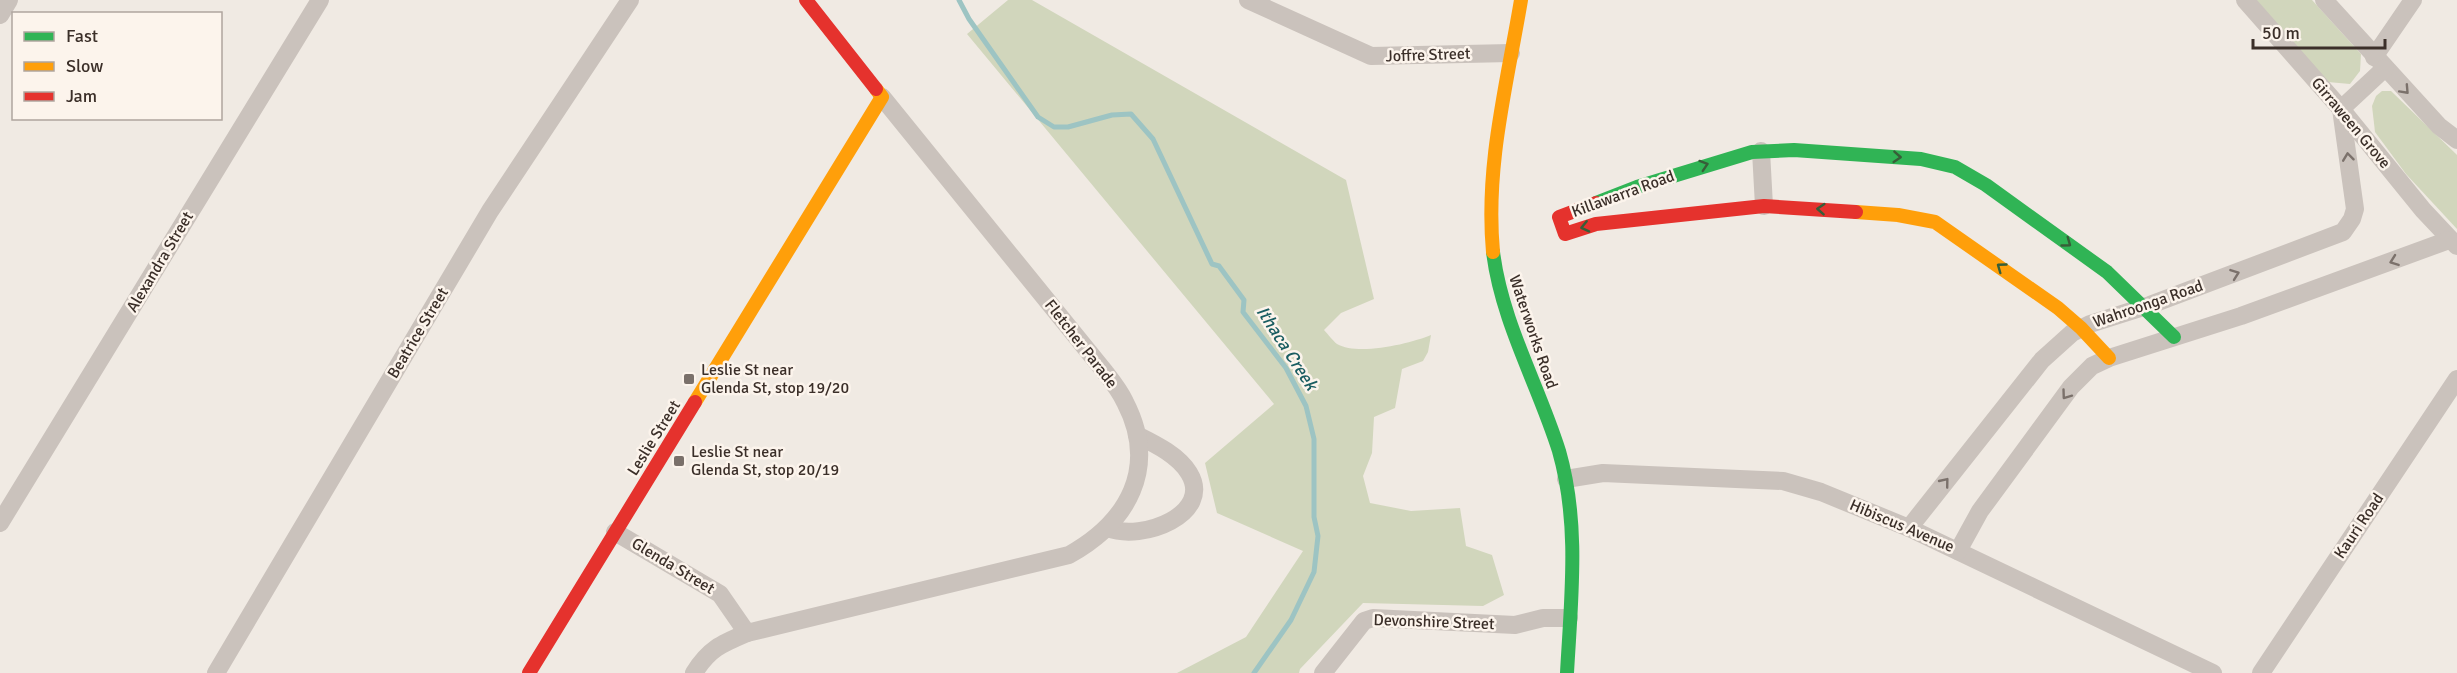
<svg xmlns="http://www.w3.org/2000/svg" width="2457" height="673" font-family="Signika,sans-serif">
<rect width="100%" height="100%" fill="#f0eae3"/>
<!-- green -->
<g fill="#d1d6bc">
<path d="M1008,0H1032L1346,180L1374,299L1341,313L1324,330C1328,334 1333,341 1337,344C1358,356 1409,344 1431,335L1428,352L1423,361L1402,369L1395,408L1374,417L1372,453L1363,476L1370,503L1411,511L1460,508L1466,546L1492,555L1504,595L1483,606L1363,603L1300,669L1299,673H1177L1246,637L1303,551L1217,513L1205,463L1274,404L967,34Z"/>
<polygon points="2255,0 2312,0 2361,54 2360,71 2350,84 2328,82"/>
<polygon points="2382,91 2391,91 2457,155 2457,229 2406,174 2375,132 2372,106 2376,96"/>
</g>
<g fill="none" stroke-linecap="round" stroke-linejoin="round">
<!-- stream -->
<polyline stroke="#9dc4c3" stroke-width="5" points="959,0 969,19 1038,117 1054,127 1068,127 1112,115 1131,114 1153,139 1212,264 1219,266 1244,300 1243,312 1286,368 1306,406 1314,439 1314,517 1318,536 1314,572 1291,620 1254,673"/>
<!-- street -->
<g stroke="#cac2bc" stroke-width="18">
<polyline points="1248,0 1371,56 1511,53"/>
<polyline points="2245,0 2341,109 2423,210 2457,246"/>
<polyline points="2324,0 2439,126 2457,140"/>
<polyline points="0,15 9,0"/>
<polyline points="2374,57 2413,0"/>
<polyline points="1761,151 1764,206"/>
<polyline points="1566,479 1603,473 1783,481 1821,492 1909,528 2213,673"/>
<polyline points="0,523 320,0"/>
<path d="M1108,528C1142,542 1214,514 1189,473C1178,455 1155,444 1137,435"/>
<polyline points="1909,528 2042,360 2072,333 2090,324 2150,305 2343,232 2352,219 2355,209 2341,109 2385,68"/>
<polyline points="615,532 720,594 747,633"/>
<polyline points="1958,551 1980,511 2071,387 2092,366 2109,358 2241,316 2449,240"/>
<polyline points="216,673 490,211 630,0"/>
<path d="M694,673C709,649 721,644 747,633L1069,555C1128,522 1159,468 1125,402C1120,391 1112,381 1105,372L882,97"/>
<polyline points="1323,673 1364,621 1373,618 1515,625 1543,618 1569,618"/>
<polyline points="2261,673 2457,379"/>
</g>
<!-- fast -->
<g stroke="#30b455" stroke-width="14">
<polyline points="1596,203 1637,187 1752,152 1794,150 1921,159 1955,167 1986,185 2107,272 2174,337"/>
<path d="M1493,252C1502,323 1538,384 1559,451C1580,524 1571,599 1567,673"/>
</g>
<!-- slow -->
<g stroke="#ff9f0a" stroke-width="14">
<polyline points="1856,212 1898,215 1935,222 2058,308 2081,328 2109,358"/>
<path d="M1493,252C1485,166 1507,84 1521,0"/>
<polyline points="695,402 882,97 876,89"/>
</g>
<!-- jam -->
<g stroke="#e5322d" stroke-width="14">
<polyline points="806,0 876,89"/>
<polyline points="1596,203 1559,217 1565,234 1596,224 1764,206 1856,212"/>
<polyline points="529,673 695,402"/>
</g>
</g>
<!-- one-way arrows -->
<defs><path id="oneway-chevron" d="M-2-3.5L2.5 0L-2 3.5" fill="none" stroke-width="1.6" stroke-linecap="round" stroke-linejoin="round" transform="scale(1.5)"/></defs>
<g stroke="#7b716b">
<use href="#oneway-chevron" transform="translate(2405 90) rotate(47)"/>
<use href="#oneway-chevron" transform="translate(2348 157) rotate(-97)"/>
<use href="#oneway-chevron" transform="translate(2394 261) rotate(160)"/>
<use href="#oneway-chevron" transform="translate(2235 274) rotate(-20)"/>
<use href="#oneway-chevron" transform="translate(2066 395) rotate(126)"/>
<use href="#oneway-chevron" transform="translate(1945 482) rotate(-51)"/>
</g>
<g stroke="#375e38">
<use href="#oneway-chevron" transform="translate(1897 157) rotate(4)"/>
<use href="#oneway-chevron" transform="translate(1704 165) rotate(-18)"/>
<use href="#oneway-chevron" transform="translate(1821 209) rotate(-176)"/>
<use href="#oneway-chevron" transform="translate(1585 227) rotate(167)"/>
<use href="#oneway-chevron" transform="translate(2067 243) rotate(36)"/>
<use href="#oneway-chevron" transform="translate(2001 267) rotate(-144)"/>
</g>
<!-- markers -->
<g fill="#7a706a" stroke="#fcf4ec" stroke-width="2">
<rect x="683" y="373" width="12" height="12" rx="3"/>
<rect x="673" y="455" width="12" height="12" rx="3"/>
</g>
<g text-anchor="middle" dominant-baseline="central" stroke-width="5" stroke-linejoin="round" paint-order="stroke">
<!-- street labels -->
<g font-size="16" fill="#3b2f29" stroke="#fcf4ec">
<text transform="translate(1428 55) rotate(-2)">Joffre Street</text>
<text transform="translate(2351 123) rotate(50)">Girraween Grove</text>
<text transform="translate(1623 194) rotate(-20)">Killawarra Road</text>
<text transform="translate(160 262) rotate(-59)">Alexandra Street</text>
<text transform="translate(2148 304) rotate(-19)">Wahroonga Road</text>
<text transform="translate(1533 332) rotate(71)">Waterworks Road</text>
<text transform="translate(418 333) rotate(-59)">Beatrice Street</text>
<text transform="translate(1081 344) rotate(52)">Fletcher Parade</text>
<text transform="translate(654 438) rotate(-58)">Leslie Street</text>
<text transform="translate(1902 526) rotate(23)">Hibiscus Avenue</text>
<text transform="translate(2359 526) rotate(-56)">Kauri Road</text>
<text transform="translate(673 566) rotate(31)">Glenda Street</text>
<text transform="translate(1434 622) rotate(2)">Devonshire Street</text>
</g>
<!-- poi labels -->
<g font-size="16" fill="#3b2f29" stroke="#fcf4ec" text-anchor="start">
<text x="701" y="370">Leslie St near<tspan x="701" dy="18">Glenda St, stop 19/20</tspan></text>
<text x="691" y="452">Leslie St near<tspan x="691" dy="18">Glenda St, stop 20/19</tspan></text>
</g>
<!-- water labels -->
<g font-size="18" font-style="italic" fill="#1a5d61" stroke="#fcf4ec">
<text transform="translate(1287 348) rotate(57)">Ithaca Creek</text>
</g>
</g>
<!-- legend -->
<rect x="12" y="12" width="210" height="108" fill="#fcf4ec" stroke="#afa59e" stroke-width="1.5"/>
<rect x="24" y="32" width="30" height="9" fill="#30b455" stroke="#afa59e" stroke-width="1.5"/>
<text x="66" y="42" font-size="18" fill="#3b2f29">Fast</text>
<rect x="24" y="62" width="30" height="9" fill="#ff9f0a" stroke="#afa59e" stroke-width="1.5"/>
<text x="66" y="72" font-size="18" fill="#3b2f29">Slow</text>
<rect x="24" y="92" width="30" height="9" fill="#e5322d" stroke="#afa59e" stroke-width="1.5"/>
<text x="66" y="102" font-size="18" fill="#3b2f29">Jam</text>
<!-- scale -->
<path d="M2253 39v9h132v-9" fill="none" stroke="#3b2f29" stroke-width="3"/>
<text x="2262" y="39" font-size="18" fill="#3b2f29" stroke="#fcf4ec" stroke-width="4.5" paint-order="stroke">50 m</text>
</svg>
